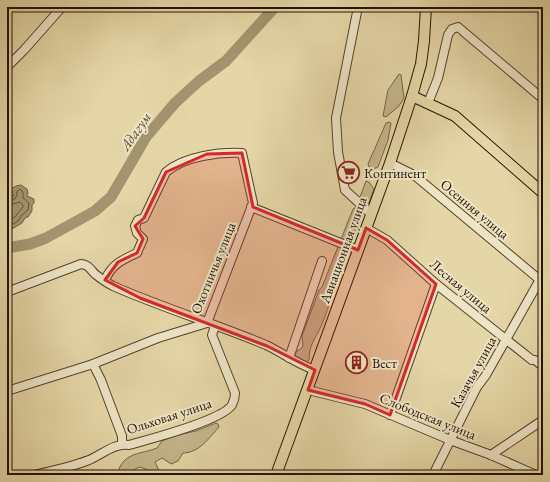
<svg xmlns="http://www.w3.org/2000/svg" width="550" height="482" font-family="'EB Garamond',serif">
<rect width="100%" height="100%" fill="#e5d6a7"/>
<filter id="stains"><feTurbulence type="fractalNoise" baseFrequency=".005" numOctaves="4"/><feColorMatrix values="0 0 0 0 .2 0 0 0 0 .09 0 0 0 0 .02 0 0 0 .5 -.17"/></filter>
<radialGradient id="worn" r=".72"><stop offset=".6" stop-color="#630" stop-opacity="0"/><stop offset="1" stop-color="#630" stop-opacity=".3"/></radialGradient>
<!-- green -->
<g fill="#c4b58b" stroke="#736446">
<polygon points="399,74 401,75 404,98 399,106 386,117 383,116 388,90"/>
<polygon points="389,122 391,123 388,140 378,167 373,169 369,167 368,164 386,123"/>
<polygon points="366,181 369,182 374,189 369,203 367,204 363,203 360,197"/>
<path d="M356,207H358L361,211C355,229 344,273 333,284C332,298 327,312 322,324C316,339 309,343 309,360L305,363L294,356L297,351L301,349L303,346L302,336L319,290L322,287L353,209Z"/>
<path d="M216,423L218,424L219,427C209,438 199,453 183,453L178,461L171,464L162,458L155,462L161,475H150L146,469L139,467L127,474L122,472L119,469C126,452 142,454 157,448L162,441L173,436L196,431Z"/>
</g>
<!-- water -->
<polygon fill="#a3936e" stroke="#6f5f42" points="21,185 27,189 28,193 27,196 34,199 34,203 32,205 32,211 28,217 25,218 22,223 12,229 7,226 7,195 14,196 11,189 16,186"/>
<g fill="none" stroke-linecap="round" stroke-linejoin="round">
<!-- shore -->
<g stroke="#625237" stroke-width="1">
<polyline points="7,199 15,199 17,195 17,191 20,189 23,192 23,198 29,203 28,210 22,215 18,221 13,224 7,223"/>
<polyline points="7,204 13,204 20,202 23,205 23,207 14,218 7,218"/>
</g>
<!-- river -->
<polyline stroke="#a3936e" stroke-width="11" points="7,248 30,244 46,238 95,211 111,197 146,137 175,103 199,81 226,61 275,7"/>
<defs>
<g id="minor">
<polyline points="358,7 336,118 338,152 345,190 371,214"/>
<polyline points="540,7 543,9"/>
<polyline points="7,67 24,50 62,7"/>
<polyline points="428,103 438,78 448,35 452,29 458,27 543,99"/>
<polyline points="390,163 414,175 540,280"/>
<polyline points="251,207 358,250"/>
<polyline points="366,228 387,240 436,284 532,360 535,360 540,364"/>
<path d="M7,292L81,264C89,265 90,269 95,274C100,278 107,283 113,286C163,308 216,324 266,345C283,353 297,364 315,370"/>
<polyline points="289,358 322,261"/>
<polyline points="93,364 101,380 122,436 122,444"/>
<polyline points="308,390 365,404 450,440 491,455 536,475"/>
<path d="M7,391L93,364L158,338L207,323L253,203L242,153C219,152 185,156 166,172L144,218L138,220L135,226L137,233L143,239L137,253C122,260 112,264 105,280"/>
<polyline points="390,415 436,284"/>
<polyline points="491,455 543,420"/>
<path d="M34,475C52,471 71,467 89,460C103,454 114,443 129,445C150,439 221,421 232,405C234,401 235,397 235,393L212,335L215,326"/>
<polyline points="433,475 477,387 486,375 543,274"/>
</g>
<g id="major">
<polyline points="412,96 455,116 543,193"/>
<polyline points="276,475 390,163 412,96 421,64 424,41 426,7"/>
</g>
</defs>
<!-- minor casing -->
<use href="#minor" stroke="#53432a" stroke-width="10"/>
<!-- major casing -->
<use href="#major" stroke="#221200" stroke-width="12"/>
<!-- minor -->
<use href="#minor" stroke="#eee4c6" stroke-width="8"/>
<!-- major -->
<use href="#major" stroke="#e5d6a7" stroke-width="10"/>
</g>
<!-- marked area -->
<path fill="#d62828" fill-opacity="0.2" stroke="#d62828" stroke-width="3" stroke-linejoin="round" d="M242,153L253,207L358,250L366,228L387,240L436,284L390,415L365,404L308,390L315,370L267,346L140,298L105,280L118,262L137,253L143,239L135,226L144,218L166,172L207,154Z"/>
<!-- icons -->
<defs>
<symbol id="supermarket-ring" viewBox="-11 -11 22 22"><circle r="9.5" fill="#eee4c6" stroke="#8f2418" stroke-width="1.5"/><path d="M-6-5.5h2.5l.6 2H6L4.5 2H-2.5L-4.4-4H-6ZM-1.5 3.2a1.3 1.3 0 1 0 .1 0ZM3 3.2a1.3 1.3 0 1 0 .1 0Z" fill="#8f2418"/></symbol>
<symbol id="building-ring" viewBox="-11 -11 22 22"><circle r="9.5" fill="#eee4c6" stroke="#8f2418" stroke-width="1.5"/><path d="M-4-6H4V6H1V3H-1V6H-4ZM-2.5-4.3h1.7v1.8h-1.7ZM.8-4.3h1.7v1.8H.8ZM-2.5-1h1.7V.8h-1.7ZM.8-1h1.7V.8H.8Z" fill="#8f2418"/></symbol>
</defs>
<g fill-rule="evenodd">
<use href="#supermarket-ring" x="336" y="160" width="25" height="25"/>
<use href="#building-ring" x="344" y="350" width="25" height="25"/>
</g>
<g text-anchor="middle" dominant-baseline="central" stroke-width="4" stroke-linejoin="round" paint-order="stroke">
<!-- poi labels -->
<g font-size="14" fill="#221200" stroke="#eee4c6" text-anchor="start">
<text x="364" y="173">Континент</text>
<text x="372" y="363">Вест</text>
</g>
<!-- street labels -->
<g font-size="14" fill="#221200" stroke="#eee4c6">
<text transform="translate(475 209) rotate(40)">Осенняя улица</text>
<text transform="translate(343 250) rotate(-70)">Авиационная улица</text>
<text transform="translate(213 268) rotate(-68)">Охотничья улица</text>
<text transform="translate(461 286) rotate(40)">Лесная улица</text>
<text transform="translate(473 372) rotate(-61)">Казачья улица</text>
<text transform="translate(169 416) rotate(-18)">Ольховая улица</text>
<text transform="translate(428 416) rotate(22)">Слободская улица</text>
</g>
<!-- water labels -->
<g font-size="15" font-style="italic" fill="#5c4c31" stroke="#eee4c6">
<text transform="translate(135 131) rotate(-55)">Адагум</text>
</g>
</g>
<!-- margin -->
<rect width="550" height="482" fill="none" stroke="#e5d6a7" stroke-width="24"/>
<rect x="8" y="8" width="534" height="466" fill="none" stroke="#221200" stroke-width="2"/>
<rect x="12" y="12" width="526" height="458" fill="none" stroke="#221200"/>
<rect width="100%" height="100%" filter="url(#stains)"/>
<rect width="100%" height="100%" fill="url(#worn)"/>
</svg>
